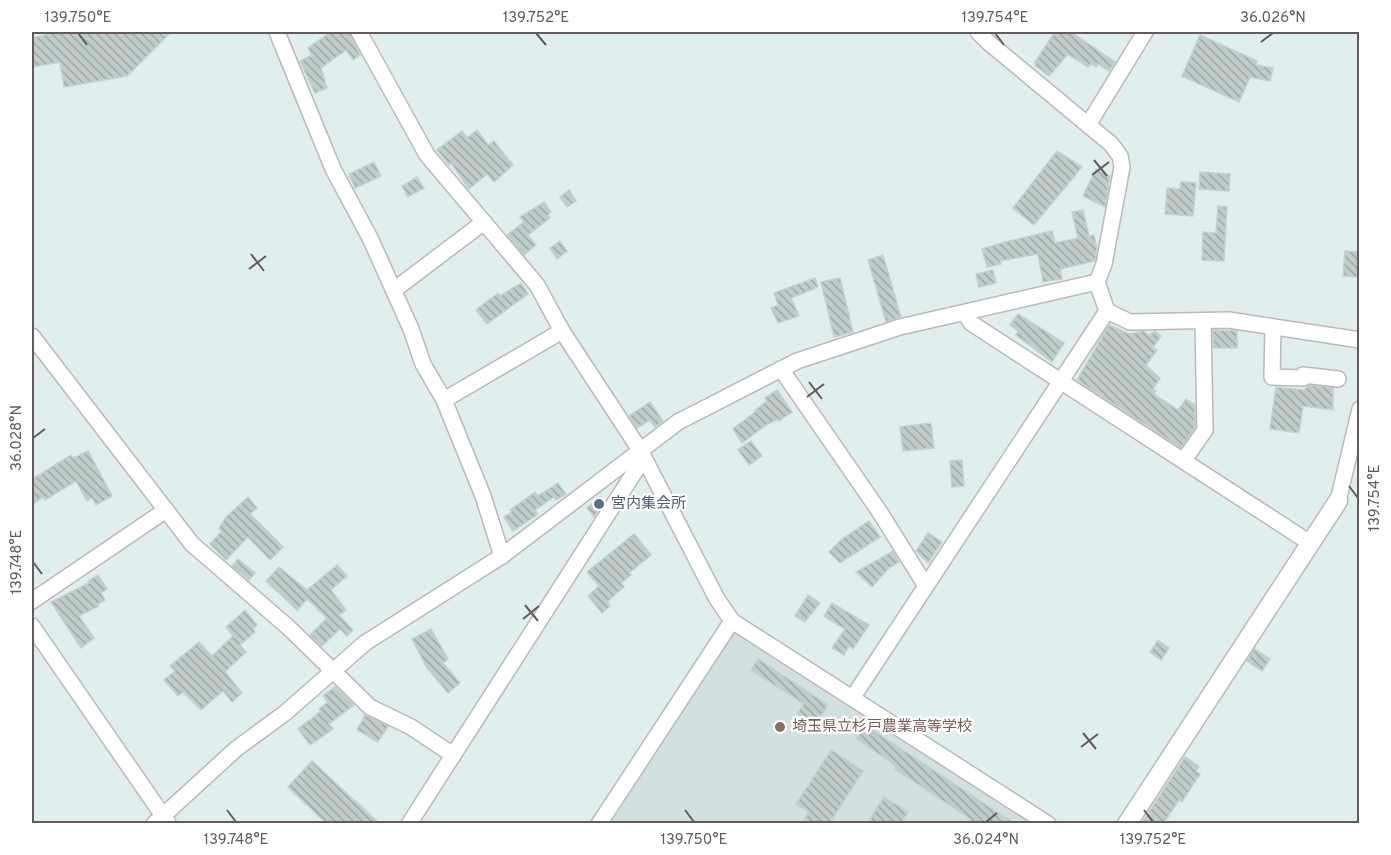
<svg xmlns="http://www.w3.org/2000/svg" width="1391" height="855" font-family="Overpass,'Noto Sans JP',sans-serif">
<defs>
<pattern id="building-back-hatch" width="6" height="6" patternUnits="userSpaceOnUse" patternTransform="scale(1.5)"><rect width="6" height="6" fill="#c0ccca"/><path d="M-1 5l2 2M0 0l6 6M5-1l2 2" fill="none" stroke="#a0a9a7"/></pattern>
</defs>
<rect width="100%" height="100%" fill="#e1eeee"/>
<!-- education -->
<polygon fill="#d2e0e1" points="736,630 1040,824 610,824"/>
<!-- building -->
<g fill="url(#building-back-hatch)" stroke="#bfd3d2" stroke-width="1.5">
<polygon points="57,32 171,32 127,76 64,87 60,62 32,67 32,38"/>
<polygon points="331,32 349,32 360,55 353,60 346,50 321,68 327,88 315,93 300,61 312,55 308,48"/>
<polygon points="1055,32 1071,32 1115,62 1109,71 1098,64 1096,67 1091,64 1088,67 1068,54 1049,76 1036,66 1035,62"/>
<polygon points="1200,35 1257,61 1256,65 1273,68 1270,81 1250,77 1239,102 1182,76"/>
<polygon points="477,130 488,145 494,141 513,165 494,182 487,174 469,189 451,163 449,165 437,150 462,131 467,138"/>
<polygon points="1057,151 1082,167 1034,225 1013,208"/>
<polygon points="374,162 381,176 355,188 349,174"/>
<polygon points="1096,169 1110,176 1105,207 1083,196"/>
<polygon points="1200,172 1230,174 1229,191 1199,189"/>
<polygon points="417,177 424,188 408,197 402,186"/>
<polygon points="1181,182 1196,183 1193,216 1165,214 1167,188 1180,189"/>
<polygon points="569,190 576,201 567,207 560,197"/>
<polygon points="544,202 551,212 548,215 550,218 528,235 536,245 524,255 507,235 524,222 520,217"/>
<polygon points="1218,206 1227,207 1224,261 1202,260 1203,232 1216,233"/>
<polygon points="1083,210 1089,236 1094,235 1097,249 1095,261 1060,269 1062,279 1043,282 1038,254 1000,261 1001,264 987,267 982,249 1005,242 1052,231 1055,243 1078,238 1072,212"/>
<polygon points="560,241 567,251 557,259 550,248"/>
<polygon points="1345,251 1359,252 1359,277 1343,276"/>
<polygon points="883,255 901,317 886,322 868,260"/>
<polygon points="993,270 996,283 979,287 976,274"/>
<polygon points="815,278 818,287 791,298 799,316 778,323 771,308 778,305 774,293"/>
<polygon points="840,278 853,332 834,337 821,282"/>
<polygon points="521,283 528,294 487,324 476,310 498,293 500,296"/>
<polygon points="1018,314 1064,343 1052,362 1016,335 1018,331 1010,325"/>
<polygon points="1109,325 1129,334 1143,331 1149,335 1155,331 1161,336 1153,347 1157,350 1146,365 1160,378 1153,389 1156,391 1154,394 1178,410 1186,399 1195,405 1195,427 1181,448 1077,380"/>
<polygon points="1213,330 1237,331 1237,348 1213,348"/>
<polygon points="1309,385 1333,388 1333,410 1303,406 1299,433 1270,429 1276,387 1304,390"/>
<polygon points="777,390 792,412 779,421 778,419 766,425 742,443 733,429 756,411 755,410 767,401 765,398"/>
<polygon points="650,402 663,421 655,427 650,420 637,428 629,416"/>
<polygon points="931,423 934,448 903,451 900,427"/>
<polygon points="751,441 762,456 749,465 738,450"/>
<polygon points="88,451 112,496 96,505 92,498 87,501 76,481 45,500 43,497 32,505 32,482 34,478 71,455 73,458"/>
<polygon points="962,460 964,486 952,487 950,461"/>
<polygon points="558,483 566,494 556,500 554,497 535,510 538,514 513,531 504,517 512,512 510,510 535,492 538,496"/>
<polygon points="248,497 257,508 250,514 283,547 270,560 248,537 226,560 210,544 222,531 219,529 225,518"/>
<polygon points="600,497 604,501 594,517 587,508"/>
<polygon points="869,521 880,537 840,563 829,552 842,539"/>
<polygon points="928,533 942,542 928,563 916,551"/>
<polygon points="634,534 651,555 629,573 631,575 621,583 624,587 607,602 610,606 602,613 588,596 599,586 587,572"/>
<polygon points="893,551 899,562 889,568 872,587 856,572"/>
<polygon points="238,559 255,573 249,580 232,566"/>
<polygon points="337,565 347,576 331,590 346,610 339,615 353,630 347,636 340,629 322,646 310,635 327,618 307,599 297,610 266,581 279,567 307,590"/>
<polygon points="98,575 107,589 101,593 105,600 98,604 99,606 79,616 94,638 81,648 51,602 89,583 88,581"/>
<polygon points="808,595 820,603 805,622 795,616"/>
<polygon points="832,603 869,625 853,649 849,646 844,655 832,648 845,629 824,616"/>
<polygon points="245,610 257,625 253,629 255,632 240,645 246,652 225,672 242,693 232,702 223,691 201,710 183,692 178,696 164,680 175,671 170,666 199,642 212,656 233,636 226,627"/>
<polygon points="431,629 448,659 443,663 460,683 448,693 427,668 412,639"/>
<polygon points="1158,640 1169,648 1161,660 1150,652"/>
<polygon points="1254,649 1270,659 1262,671 1247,661"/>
<polygon points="758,659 828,705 815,725 797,713 804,704 751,670"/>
<polygon points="335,687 354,705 329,724 333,729 310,745 298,729 321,711 319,709 328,702 323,696"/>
<polygon points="365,715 388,726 378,742 357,730"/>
<polygon points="865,725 974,797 1016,824 967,824 970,819 963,814 895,769 896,767 890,761 856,739"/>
<polygon points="831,750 863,771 829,824 802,824 809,812 796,804"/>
<polygon points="1185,757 1199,766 1196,771 1200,774 1182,802 1179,800 1163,824 1141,824"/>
<polygon points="312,761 380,824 327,824 288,787"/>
<polygon points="884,797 908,812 901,824 867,824"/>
</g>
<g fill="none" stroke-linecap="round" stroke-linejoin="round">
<defs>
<g id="minor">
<polyline points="277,32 333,169 370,238 411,329 423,364 444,400 483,496 502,556"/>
<polyline points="359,32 427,155 537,285 562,331 640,450 717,599 732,621"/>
<polyline points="978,32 988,42 1111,144 1120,156 1122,167 1104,264 1097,282"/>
<polyline points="1088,125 1145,32"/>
<polyline points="394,290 484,222"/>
<polyline points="965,313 971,323 1310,543"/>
<polyline points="1273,327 1272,377 1303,378 1303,375 1338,379"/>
<polyline points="32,336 192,544 288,627 370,707 411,727 453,755"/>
<polyline points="781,369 879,511 926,586"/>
<polyline points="444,400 562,331"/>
<polyline points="1184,460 1205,430 1203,321"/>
<polyline points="1338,501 1360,409"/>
<polyline points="32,601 166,510"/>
<polyline points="32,626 168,823"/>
<polyline points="853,697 1107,311"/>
<polyline points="154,824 236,749 285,713 365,643 502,556 678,422 797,361 900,327 1097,282 1107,311 1130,322 1229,320 1360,340"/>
<polyline points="409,824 643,459"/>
<polyline points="599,824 732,621 1048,824"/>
</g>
<polyline id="tertiary" points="1127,824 1338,501"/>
</defs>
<!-- minor casing -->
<use href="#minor" stroke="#bfb7b8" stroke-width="18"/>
<!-- tertiary casing -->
<use href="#tertiary" stroke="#bfb7b8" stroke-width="21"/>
<!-- minor -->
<use href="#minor" stroke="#fff" stroke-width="15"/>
<!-- tertiary -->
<use href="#tertiary" stroke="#fff" stroke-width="18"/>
</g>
<!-- ticks -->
<path fill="none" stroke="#635a5c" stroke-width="2" d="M78,33L87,45M536,33L546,45M995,33L1004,45M1261,42L1273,33M1094,160L1107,176M1092,175L1109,162M251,254L264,271M249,269L266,256M809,382L822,399M807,397L824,384M33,438L45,429M1349,486L1358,498M33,562L42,574M525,605L538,621M523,619L539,606M1083,733L1096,749M1081,747L1098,734M227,810L236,822M685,810L694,822M1144,810L1153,822M986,822L997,813"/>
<!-- markers -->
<circle fill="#5c6f8a" stroke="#fff" stroke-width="2" cx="599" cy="504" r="6"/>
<circle fill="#8d6e63" stroke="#fff" stroke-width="2" cx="780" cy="727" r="6"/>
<g text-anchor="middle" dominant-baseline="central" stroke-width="4.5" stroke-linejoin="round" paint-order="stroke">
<!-- service labels -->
<g font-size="15" fill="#4e5e75" stroke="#fff" text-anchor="start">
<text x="611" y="504">宮内集会所</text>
</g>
<!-- education labels -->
<g font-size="15" fill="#785e54" stroke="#fff" text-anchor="start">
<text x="792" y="727">埼玉県立杉戸農業高等学校</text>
</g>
</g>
<!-- border -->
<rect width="1391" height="855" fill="none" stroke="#ffffff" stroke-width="66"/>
<rect x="33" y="33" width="1325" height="789" fill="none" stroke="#635a5c" stroke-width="2"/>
<g font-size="15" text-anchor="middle" fill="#635a5c">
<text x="78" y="22">139.750°E</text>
<text x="536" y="22">139.752°E</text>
<text x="995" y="22">139.754°E</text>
<text x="1273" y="22">36.026°N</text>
<text transform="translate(16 438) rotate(-90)" y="5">36.028°N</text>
<text transform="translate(1374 498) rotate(-90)" y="5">139.754°E</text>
<text transform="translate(16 562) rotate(-90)" y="5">139.748°E</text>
<text x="236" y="844">139.748°E</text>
<text x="694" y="844">139.750°E</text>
<text x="986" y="844">36.024°N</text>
<text x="1153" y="844">139.752°E</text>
</g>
</svg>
